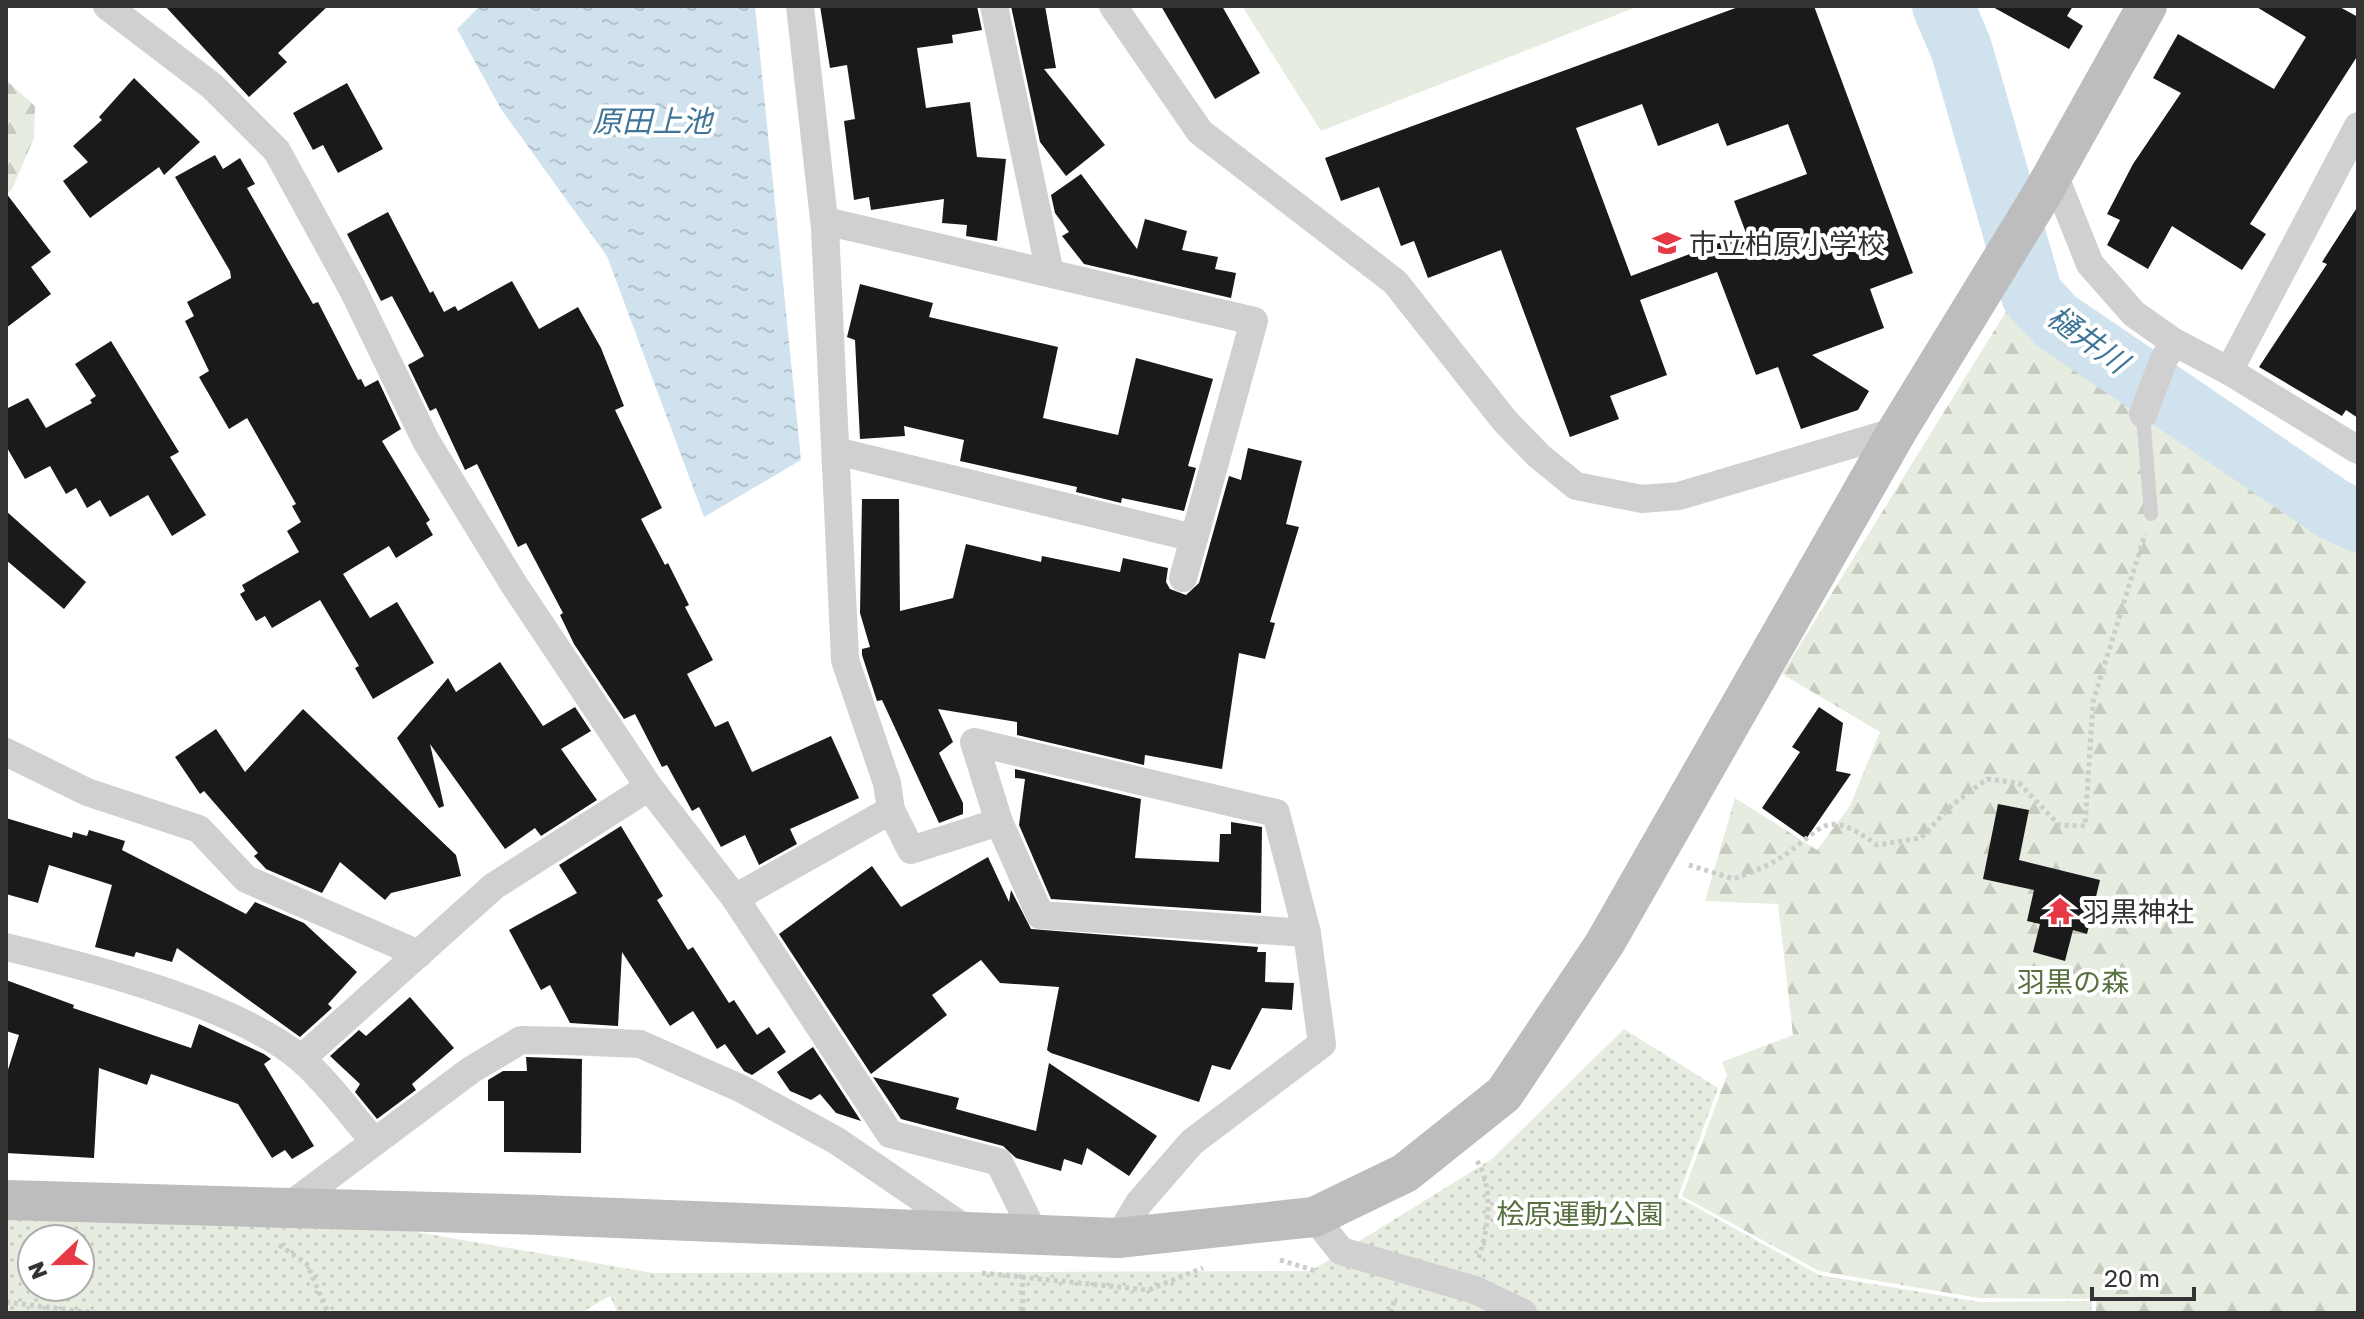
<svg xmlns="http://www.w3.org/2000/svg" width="2364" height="1319" font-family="'Golos Text','Noto Sans JP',sans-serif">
<defs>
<pattern id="forest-firs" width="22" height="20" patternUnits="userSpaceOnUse" patternTransform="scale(2)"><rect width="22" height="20" fill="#e6ecdf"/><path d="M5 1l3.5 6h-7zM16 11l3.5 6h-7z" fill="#c6cbc0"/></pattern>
<pattern id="park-dots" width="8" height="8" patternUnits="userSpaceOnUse" patternTransform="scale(2)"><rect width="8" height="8" fill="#e6ecdf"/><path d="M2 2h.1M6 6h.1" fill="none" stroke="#c6cbc0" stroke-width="1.8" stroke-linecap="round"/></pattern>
<pattern id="water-ripples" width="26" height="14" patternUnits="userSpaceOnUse" patternTransform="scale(2)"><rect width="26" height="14" fill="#cfe2ee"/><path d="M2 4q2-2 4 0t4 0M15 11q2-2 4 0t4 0" fill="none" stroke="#b2c2cd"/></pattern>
</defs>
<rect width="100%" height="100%" fill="#fff"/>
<!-- forest -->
<g fill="url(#forest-firs)">
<polygon points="6,80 35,106 34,138 11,191 6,193"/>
<polygon points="2015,297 2044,340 2239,462 2358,554 2358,1313 2096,1313 2096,1299 1979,1298 1819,1271 1682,1196 1727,1075 1722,1062 1793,1035 1778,904 1705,901 1735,798 1817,850 1850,806 1880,732 1782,674"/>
</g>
<!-- park -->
<path fill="url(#park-dots)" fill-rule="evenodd" d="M1624,1029L1718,1088L1678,1197L1819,1275L1980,1302L2092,1301L2091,1313H618L610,1296L580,1313H6V1186L285,1209L653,1273L1311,1271L1492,1159ZM32,1239H80V1287H32Z"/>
<!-- pitch -->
<g fill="#e6ecdf">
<polygon points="1242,6 1639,6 1321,131"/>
<polygon points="2090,1303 2088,1313 1978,1313 1978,1305"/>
</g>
<!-- water -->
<polygon fill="url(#water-ripples)" points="480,6 755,6 801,460 704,517 607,256 501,109 457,29"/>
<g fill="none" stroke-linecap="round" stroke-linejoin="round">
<!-- river -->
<polyline stroke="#cfe2ee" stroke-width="62" points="1943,6 1961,48 2032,295 2056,321 2333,509 2358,521"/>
</g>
<!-- building -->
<g fill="#1a1a1a" fill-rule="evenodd">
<polygon points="165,6 328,6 278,53 287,62 249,97"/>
<polygon points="820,6 977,6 982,30 952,35 953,43 917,48 926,108 970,102 977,157 1006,159 997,241 966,236 967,225 942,223 944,199 871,210 869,197 854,200 844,121 855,119 847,65 830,68"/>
<polygon points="1011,6 1045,6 1056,68 1044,69 1105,145 1066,176 1040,142"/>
<polygon points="1161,6 1222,6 1260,73 1215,99"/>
<path d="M1741,6H1814L1913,273L1870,289L1884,328L1812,355L1869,391L1858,410L1801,429L1778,367L1756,375L1717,272L1640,300L1667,375L1610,396L1619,419L1570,437L1501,250L1428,278L1414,241L1401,246L1379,187L1341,201L1325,158ZM1642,104L1658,146L1718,123L1727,146L1788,124L1807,174L1734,201L1746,233L1631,276L1576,128Z"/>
<polygon points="1991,6 2073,6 2067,16 2083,26 2069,49"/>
<polygon points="2255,6 2338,6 2358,17 2358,55 2250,224 2266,234 2242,270 2172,226 2148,269 2107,245 2120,220 2107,214 2133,164 2181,93 2153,78 2178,34 2274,89 2306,37"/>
<polygon points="134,78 200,142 164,175 159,167 90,218 63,181 88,162 73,146 102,120 99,117"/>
<polygon points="347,83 383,149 338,173 323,145 313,150 293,113"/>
<polygon points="215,155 223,169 240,158 255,184 247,188 313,304 318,302 358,380 361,379 365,387 378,380 401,429 382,441 430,520 426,523 433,535 396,558 389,546 343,574 370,618 397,602 434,663 373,699 355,668 359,666 320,600 272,628 265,616 256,621 240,594 245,591 242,585 299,552 287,531 301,522 292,506 296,504 247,418 229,429 199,377 209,371 185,321 194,316 187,302 231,278 230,271 175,177"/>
<polygon points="1081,174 1137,249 1145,219 1187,231 1182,250 1218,257 1215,269 1236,273 1231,298 1084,264 1062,236 1069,232 1055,213 1051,195"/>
<polygon points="6,193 51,252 31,267 51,294 6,328"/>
<polygon points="2358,206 2358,418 2346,410 2342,416 2259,367 2327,264 2322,262"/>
<polygon points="388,212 430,293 433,291 444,312 455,306 458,311 512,281 539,329 578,307 601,348 624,406 615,410 662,508 641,519 665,565 668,563 689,605 685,607 713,660 687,674 715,727 728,721 752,772 831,736 859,798 790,829 797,844 759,865 745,835 721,847 699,807 692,811 667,765 662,767 635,714 624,719 574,644 560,615 563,613 526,543 518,547 477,464 465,470 436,408 430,411 408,365 424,356 392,296 381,301 347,234"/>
<polygon points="860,284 933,303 929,317 1058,347 1043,418 1118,435 1136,358 1213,379 1188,466 1196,468 1184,511 1122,498 1121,503 1076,492 1077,487 960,461 964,440 904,426 905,436 860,439 855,340 847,337"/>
<polygon points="111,341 179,452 170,457 206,515 172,536 148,495 110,517 100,500 87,508 76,488 66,494 50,466 25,479 6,446 6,409 28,398 46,428 92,403 90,400 96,396 75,364"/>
<polygon points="1248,448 1302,461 1286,524 1299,527 1270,622 1275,623 1265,659 1239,653 1222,769 1145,755 1144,765 1017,735 1017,722 938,709 953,742 939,753 963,803 963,814 939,823 882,700 877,701 862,655 862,649 870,647 860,613 862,499 899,499 900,611 953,598 966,544 1041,562 1042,556 1120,572 1123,558 1168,568 1166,582 1170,589 1186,595 1199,583 1229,476 1241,480"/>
<polygon points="6,511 86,582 64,609 6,560"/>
<polygon points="500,662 543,726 575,707 591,731 561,749 597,800 541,836 535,828 505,849 430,744 444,806 439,808 397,738 448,678 456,692"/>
<polygon points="1819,707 1843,723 1836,771 1851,774 1806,839 1762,808 1800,752 1792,747"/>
<polygon points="303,709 456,855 461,876 391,893 385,900 340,862 322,893 266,869 254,856 258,853 204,791 200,794 175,757 216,729 245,772"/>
<polygon points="1015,769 1141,799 1135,858 1219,862 1220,834 1231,834 1231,822 1262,827 1261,913 1051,899 1019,825 1025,779 1015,778"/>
<polygon points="1998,804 2029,810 2019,860 2100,880 2087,934 2073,930 2065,961 2033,952 2040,924 2027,921 2034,890 1983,879"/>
<polygon points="6,818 72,838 73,832 87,836 89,830 125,841 122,850 246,914 255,902 304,923 357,972 328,1004 332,1008 300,1037 177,948 172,962 136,952 134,957 95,947 112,885 49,865 38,903 6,894"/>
<polygon points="621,826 663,896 657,900 688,950 693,947 729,1003 734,1000 757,1035 769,1027 786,1052 752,1075 744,1071 725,1044 717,1049 693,1011 670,1026 622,952 618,1026 570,1023 550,985 541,990 509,930 577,893 559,865"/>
<polygon points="988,857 1009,902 1011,890 1031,929 1258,947 1257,952 1266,952 1265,982 1294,983 1292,1010 1262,1008 1230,1070 1212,1065 1199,1102 1051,1053 1047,1050 1059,987 1000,983 981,960 932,995 947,1015 871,1074 779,934 872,866 901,907"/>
<polygon points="6,980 74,1005 73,1008 191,1048 199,1024 264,1054 271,1059 264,1064 314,1146 292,1159 285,1150 272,1158 238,1104 151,1074 147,1085 99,1068 94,1158 6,1153 6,1076 19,1035 6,1031"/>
<polygon points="410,997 454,1048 412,1084 416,1090 377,1119 355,1092 360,1084 330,1056 359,1030 366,1036"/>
<polygon points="813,1047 861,1121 836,1113 820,1094 811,1100 790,1091 777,1072"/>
<polygon points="526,1057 582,1059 581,1153 504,1152 504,1101 488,1101 488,1080 503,1071 527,1071"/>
<polygon points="1049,1063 1157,1136 1129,1176 1087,1148 1082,1165 1064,1159 1061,1171 1016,1158 1003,1146 901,1119 873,1077 959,1098 956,1109 1036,1131"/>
</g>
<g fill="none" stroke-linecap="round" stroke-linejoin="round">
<!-- path -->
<g stroke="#cdcdcd" stroke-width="5" stroke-dasharray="4 4" stroke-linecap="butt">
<path d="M1689,865L1734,879C1749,873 1766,867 1780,858C1825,829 1823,806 1877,845L1921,838L1952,805L1987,779L2019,783L2059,825L2085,826L2093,702L2145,534"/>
<path d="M1477,1161C1495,1189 1488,1231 1478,1260"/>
<polyline points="279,1245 307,1264 328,1313"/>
<polyline points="1280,1260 1316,1271"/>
<polyline points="982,1273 1148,1290 1203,1268"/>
<polyline points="1022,1275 1023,1313"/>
<polyline points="6,1302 94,1313"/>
<polyline points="1391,1313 1395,1298"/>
</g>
<!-- lane -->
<polyline stroke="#d0d0d0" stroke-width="14" points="2143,414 2151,514"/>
<!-- street -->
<g stroke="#d0d0d0" stroke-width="28">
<polyline points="107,6 212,86 277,151 353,290 426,441 513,583 649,787 735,898 890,1134 999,1162 1035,1235"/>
<polyline points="994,6 1050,273"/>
<polyline points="1113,6 1200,132 1395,282 1505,421 1539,456 1576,486 1642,499 1679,496 1897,431"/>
<polyline points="2053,172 2090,264 2134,314 2174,342 2229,371 2358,450"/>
<polyline points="825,221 1254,321 1183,578"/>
<polyline points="2229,371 2358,126"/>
<polyline points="2143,414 2164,359 2174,342"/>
<polyline points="836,451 1194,538"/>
<polyline points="6,752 87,792 199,829 246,879 419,954"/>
<polyline points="891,810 911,850 999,822 1040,915 1307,933 1322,1044 1192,1142 1139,1203 1118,1238"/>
<polyline points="999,822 974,742 1276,813 1307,933"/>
<polyline points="735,898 891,810 887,783 845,660 825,228 800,6"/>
<path d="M6,947C89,967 236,1004 301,1059C328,1082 351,1115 374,1141"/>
<polyline points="301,1059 494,886 649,787"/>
<polyline points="285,1209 471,1070 521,1040 568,1041 640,1044 742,1089 837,1141 969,1231"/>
<polyline points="1314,1217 1341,1251 1475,1290 1523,1313"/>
</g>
<!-- secondary -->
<polyline stroke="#bdbdbd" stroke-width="40" points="6,1200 541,1215 1118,1238 1314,1217 1405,1173 1504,1094 1605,943 1897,431 2042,194 2147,6"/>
</g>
<!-- icons -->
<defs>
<symbol id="school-bare" viewBox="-9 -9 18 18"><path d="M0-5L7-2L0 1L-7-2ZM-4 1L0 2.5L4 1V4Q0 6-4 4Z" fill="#e63946" stroke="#fff" stroke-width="2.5" paint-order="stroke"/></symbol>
<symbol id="temple-bare" viewBox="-9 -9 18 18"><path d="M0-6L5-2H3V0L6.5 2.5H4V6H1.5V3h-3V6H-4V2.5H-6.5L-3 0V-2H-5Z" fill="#e63946" stroke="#fff" stroke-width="2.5" paint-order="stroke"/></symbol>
</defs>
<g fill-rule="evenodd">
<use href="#school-bare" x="1647" y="223" width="40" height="40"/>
<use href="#temple-bare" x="2040" y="891" width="40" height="40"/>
</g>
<g text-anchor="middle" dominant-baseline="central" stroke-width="8" stroke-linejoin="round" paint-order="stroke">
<!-- poi labels -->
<g font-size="28" fill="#333" stroke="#fff" text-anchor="start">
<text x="1689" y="243">市立柏原小学校</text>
<text x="2082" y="911">羽黒神社</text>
</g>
<!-- park labels -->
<g font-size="28" fill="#56703f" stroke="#fff">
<text x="2073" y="981">羽黒の森</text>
<text x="1580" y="1213">桧原運動公園</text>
</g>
<!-- water labels -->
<g font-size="30" font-style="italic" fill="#3f7597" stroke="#fff">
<text x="652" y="121">原田上池</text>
<text transform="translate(2088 339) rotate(36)">樋井川</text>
</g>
</g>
<!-- border -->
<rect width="2364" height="1319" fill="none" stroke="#333333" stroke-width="16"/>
<!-- north arrow -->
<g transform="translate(56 1263) rotate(248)"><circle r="38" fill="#ffffff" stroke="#adadad" stroke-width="2"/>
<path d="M0-6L14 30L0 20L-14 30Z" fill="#e63946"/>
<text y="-12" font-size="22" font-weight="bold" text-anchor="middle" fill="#333333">N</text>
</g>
<!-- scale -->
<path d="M2092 1287v12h102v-12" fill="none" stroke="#333333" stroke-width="4"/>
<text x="2104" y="1287" font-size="24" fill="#333333" stroke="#ffffff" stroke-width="6" paint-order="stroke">20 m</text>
</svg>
